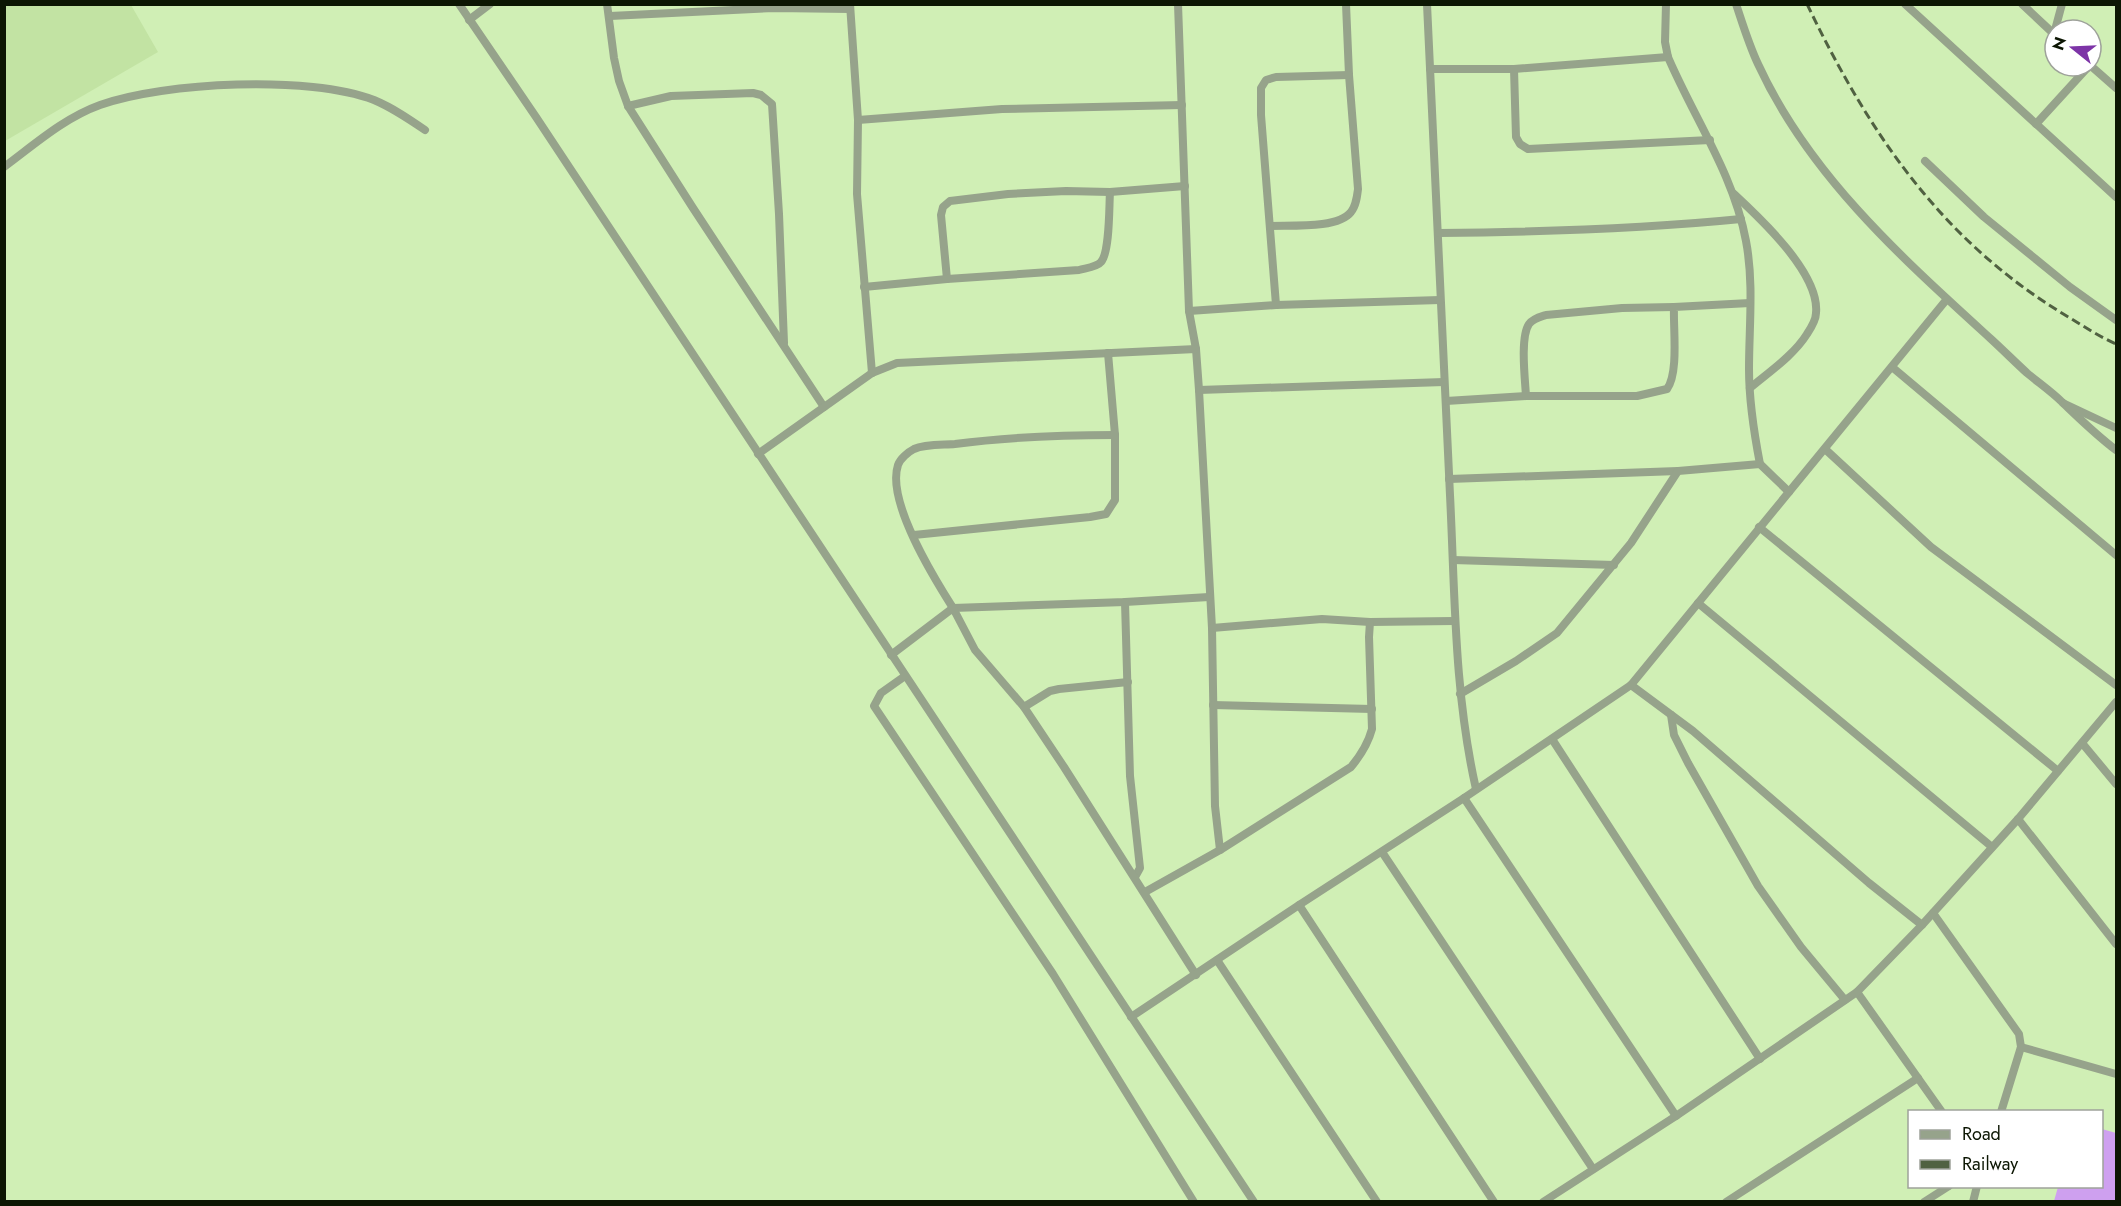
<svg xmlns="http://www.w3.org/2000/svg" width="2121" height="1206" font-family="Jost,sans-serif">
<rect width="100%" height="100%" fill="#d0efb5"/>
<!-- built -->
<polygon fill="#c2e3a3" points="4,5 131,5 158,52 5,141"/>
<!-- green -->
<polygon fill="#cea0ef" points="2102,1129 2116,1133 2116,1201 2054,1201 2058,1187 2102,1186"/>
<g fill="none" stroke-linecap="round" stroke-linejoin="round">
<!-- street -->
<g stroke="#96a38b" stroke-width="8">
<polyline points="459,4 536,117 1254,1202"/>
<polyline points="607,4 614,58 619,81 628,106 693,208 824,407"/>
<polyline points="850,4 858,120 857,194 872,373"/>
<polyline points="1178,4 1189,311 1196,349 1199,390 1212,628 1215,806 1220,850"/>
<path d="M1427,4C1436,168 1442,332 1450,495C1455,594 1454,692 1476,789"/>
<path d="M1666,4L1665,42L1668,57C1694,118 1734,175 1746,241C1754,283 1749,327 1749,369C1749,401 1754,433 1760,464"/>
<path d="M1736,4C1743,25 1749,45 1758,64C1809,175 1902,258 1991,339C2003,350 2015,362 2027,373C2039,383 2052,392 2062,402C2080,419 2096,435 2116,450"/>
<polyline points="1905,4 2116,197"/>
<polyline points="2022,4 2055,35"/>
<polyline points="610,16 774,8 850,9"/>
<polyline points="469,20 490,4"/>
<polyline points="2055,30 2062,4"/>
<polyline points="2091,66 2116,88"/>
<polyline points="1430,69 1514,69 1516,137 1520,144 1528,149 1710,140"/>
<polyline points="1514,69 1668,57"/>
<polyline points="628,106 671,96 753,93 761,95 772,104 779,214 784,343"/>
<polyline points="858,120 1002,109 1182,105"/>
<polyline points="2036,124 2089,66"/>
<polyline points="1925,161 1984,217 2070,287 2116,320"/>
<path d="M4,167C35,144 64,118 100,105C165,82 309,75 374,100C393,108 409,119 425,130"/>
<path d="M1734,194C1761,219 1820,274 1816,313C1816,319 1811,328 1807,334C1794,355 1769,372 1750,388"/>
<path d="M1270,226C1290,225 1338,229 1351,212C1356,206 1357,197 1358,189L1349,75L1346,4"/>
<path d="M1439,233C1540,232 1641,229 1741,219"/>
<polyline points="947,279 941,215 943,207 950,201 1008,194 1066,191 1110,192 1185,186"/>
<path d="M864,287L947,279L1079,270C1086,268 1097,267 1101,262C1110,252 1109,206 1110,192"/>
<polyline points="1276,305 1261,115 1261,88 1266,80 1276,77 1349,75"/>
<polyline points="1189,311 1276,305 1440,300"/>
<polyline points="1892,367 2116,555"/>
<polyline points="1199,390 1444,382"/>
<path d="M1526,396C1525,379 1520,337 1529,324C1534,318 1540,317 1546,315L1622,308L1674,307"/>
<path d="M1446,401L1526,396H1637L1667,389C1679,373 1673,327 1674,307L1750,303"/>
<polyline points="2065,404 2116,428"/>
<path d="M1115,435C1061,435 1008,437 955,444C942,445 925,444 914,449C908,452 900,459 898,465C886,501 934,578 953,608L1125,602L1209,597"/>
<polyline points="1825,449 1931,547 2116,685"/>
<polyline points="758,454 872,373 897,363 1196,349"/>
<polyline points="1449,479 1678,471"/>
<polyline points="1759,527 2058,771"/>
<polyline points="914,535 1090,517 1106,514 1115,500 1115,435 1108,353"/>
<polyline points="1453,560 1614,565"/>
<polyline points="1125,602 1130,776 1140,868 1135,877"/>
<polyline points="1698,603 1992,847"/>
<polyline points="1212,628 1322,619 1370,622 1454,621"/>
<polyline points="891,655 953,608 975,650 1024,707 1064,767 1196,975"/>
<polyline points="905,676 881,693 874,706 1053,974 1194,1202"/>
<polyline points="1631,685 1693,731 1869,883 1922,925"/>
<polyline points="1460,694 1516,661 1557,633 1631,543 1678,471 1760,464 1789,492"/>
<polyline points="1213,705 1372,709"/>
<polyline points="1024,707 1050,691 1059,689 1128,682"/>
<polyline points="1671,715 1674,735 1688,763 1758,886 1801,947 1845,1000"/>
<polyline points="1552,739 1760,1059"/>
<polyline points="2082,743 2116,784"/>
<polyline points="1464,798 1676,1116"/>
<polyline points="2018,819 2116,944"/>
<polyline points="1382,852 1593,1169"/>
<path d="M1145,892L1220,850L1351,767C1361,755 1368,744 1372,729L1369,637L1370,622"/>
<polyline points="1299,905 1494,1202"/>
<polyline points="1933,913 2019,1034 2021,1047 2001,1112"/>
<polyline points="1217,960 1377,1202"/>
<polyline points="1857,992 1942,1112"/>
<polyline points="1131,1017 1299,905 1464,798 1631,685 1947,299"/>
<polyline points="2021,1047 2116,1074"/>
<polyline points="1543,1202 1676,1116 1857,992 1922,925 2018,819 2116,702"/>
<polyline points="1726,1202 1918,1078"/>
<polyline points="1924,1202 1949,1186"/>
<polyline points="1973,1202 1977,1186"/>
</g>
<!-- rail -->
<path stroke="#506141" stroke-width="3" stroke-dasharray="9 4.5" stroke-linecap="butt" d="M1807,4C1869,133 1941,240 2065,315C2082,325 2098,336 2116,344"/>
</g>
<!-- border -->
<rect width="2121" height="1206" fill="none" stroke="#0c1603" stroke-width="12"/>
<!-- legend -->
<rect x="1908" y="1110" width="195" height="78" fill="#ffffff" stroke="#9ea29a" stroke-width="1.5"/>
<rect x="1920" y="1130" width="30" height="9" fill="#96a38b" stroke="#9ea29a" stroke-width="1.5"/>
<text x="1962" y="1140" font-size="18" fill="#0c1603">Road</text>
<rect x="1920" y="1160" width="30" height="9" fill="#506141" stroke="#9ea29a" stroke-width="1.5"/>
<text x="1962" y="1170" font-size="18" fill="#0c1603">Railway</text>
<!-- north arrow -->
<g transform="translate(2073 48) rotate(288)"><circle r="28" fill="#ffffff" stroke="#9ea29a" stroke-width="1.5"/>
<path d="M0-4.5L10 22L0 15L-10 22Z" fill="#7d34a7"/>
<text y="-9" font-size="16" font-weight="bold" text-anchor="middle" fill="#0c1603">N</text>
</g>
</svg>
